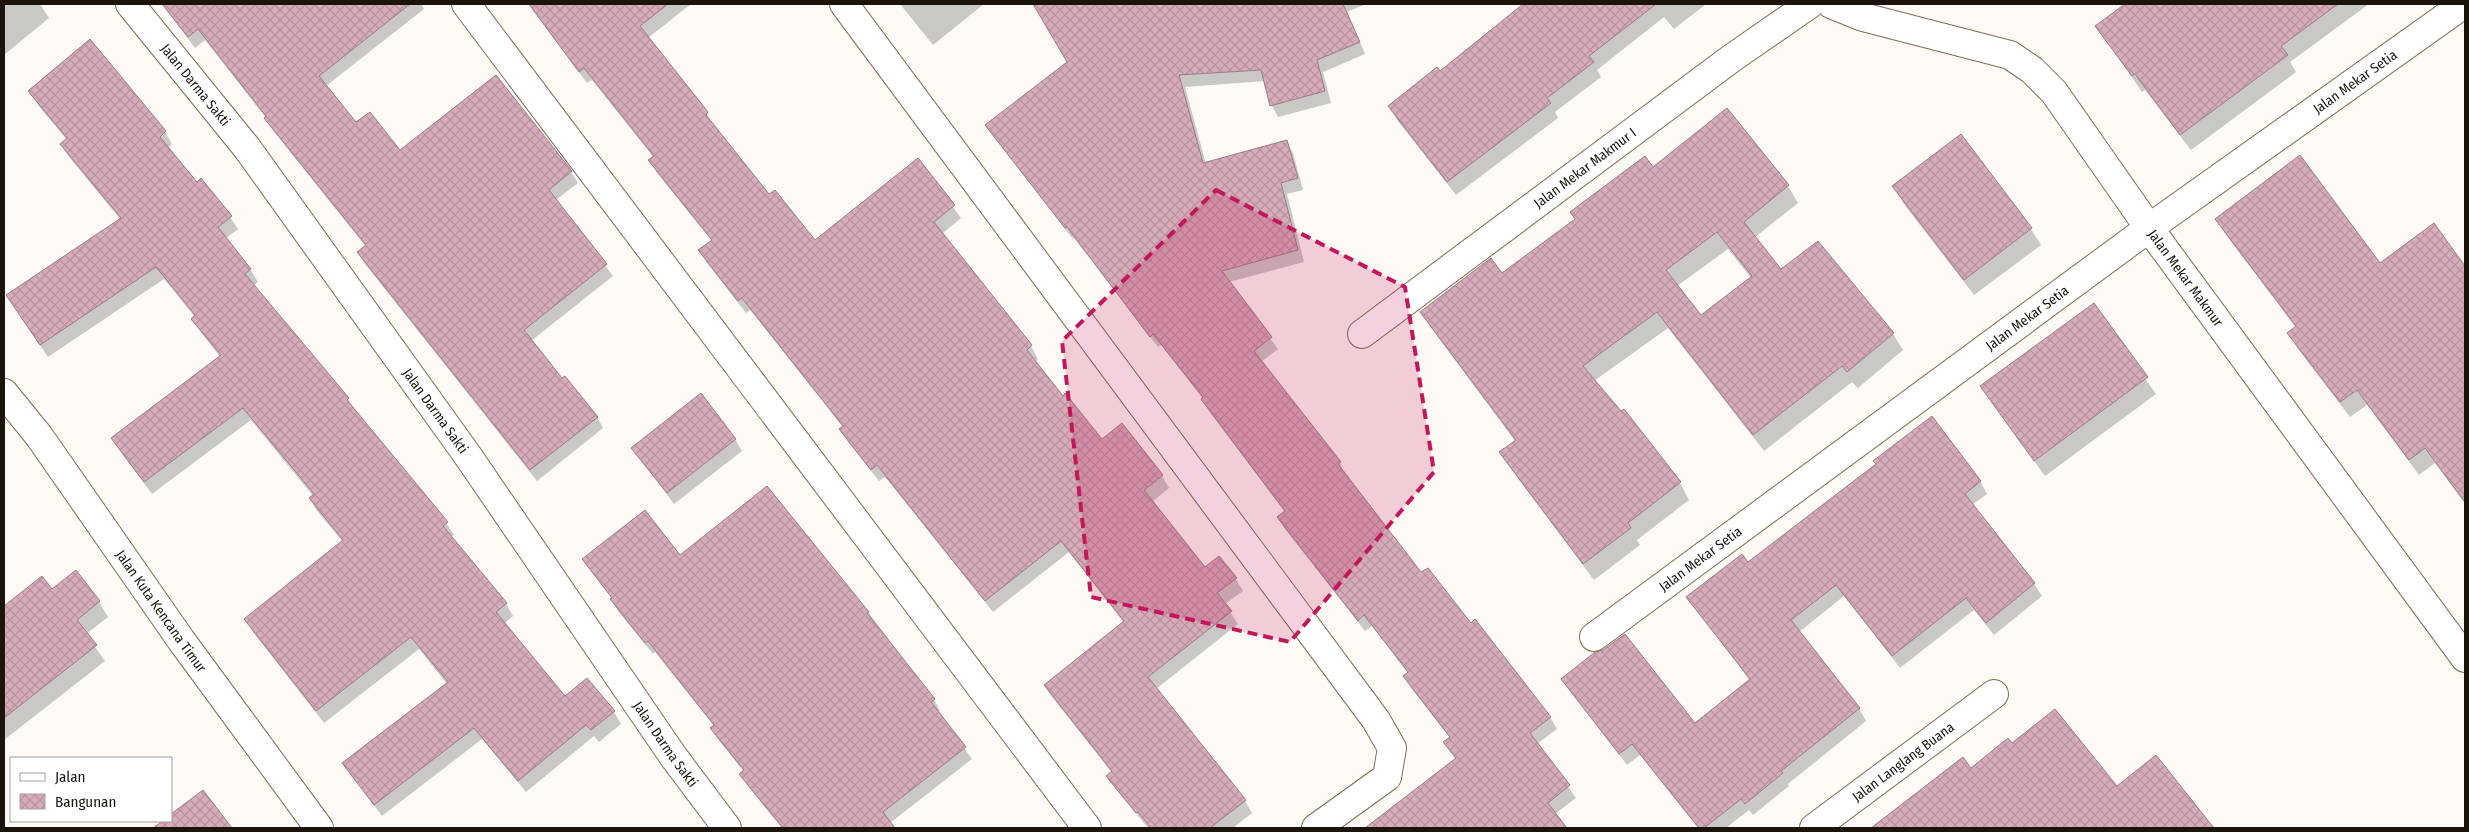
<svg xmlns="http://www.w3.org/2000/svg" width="2469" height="832" font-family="'Fira Sans Condensed',sans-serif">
<defs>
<pattern id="building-cross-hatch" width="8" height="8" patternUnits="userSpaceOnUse" patternTransform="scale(1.25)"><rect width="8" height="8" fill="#d7abba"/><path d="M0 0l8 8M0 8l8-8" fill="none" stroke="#b8929f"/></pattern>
</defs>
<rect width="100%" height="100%" fill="#fdfaf5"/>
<!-- shadow -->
<g fill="#0003" fill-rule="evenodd">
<polygon points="4,4 40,4 49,18 4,55"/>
<polygon points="162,4 421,4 424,9 326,86 356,124 400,152 496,76 571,172 578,183 556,200 613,276 531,341 562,380 597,417 603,428 537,481 365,264 358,253 366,247 272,129 266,118 205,40 195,48"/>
<polygon points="528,4 691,4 648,38 769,196 815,242 918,160 961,218 942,234 1031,346 1038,359 1034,362 1062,397 1102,441 1122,425 1162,476 1169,488 1152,502 1205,568 1236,579 1243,591 1225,604 1238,624 1156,689 1245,801 1252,813 1233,828 1148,828 1115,788 1108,776 1112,773 1053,698 1045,686 1124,623 1069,552 993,612 885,477 879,481 848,442 841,429 843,427 750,310 746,313 707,263 700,250 712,241 657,173 650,161 654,158 592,80 587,83"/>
<polygon points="900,4 984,4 933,45"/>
<polygon points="1035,4 1366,4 1347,12 1365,54 1323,72 1331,103 1278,117 1272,106 1265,81 1185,87 1206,164 1287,142 1293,153 1303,190 1287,194 1304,262 1229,282 1278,349 1261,362 1340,463 1345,475 1421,574 1470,624 1550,717 1557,729 1537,744 1576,798 1555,814 1565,828 1373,828 1371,825 1456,760 1445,742 1450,738 1411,688 1404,676 1408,673 1372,626 1365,631 1285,529 1279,517 1285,512 1209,411 1203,399 1161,345 1158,347 1074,238 1073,239 994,137 987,126 1069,62"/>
<polygon points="1525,4 1706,4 1674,29 1664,17 1597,70 1601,77 1555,112 1558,118 1456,195 1397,120 1389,106 1440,72"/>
<polygon points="2127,4 2369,4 2290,62 2296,72 2191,150 2145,90 2142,92 2096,26"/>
<polygon points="30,91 165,132 172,144 168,148 197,184 230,217 238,229 225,239 250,269 258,282 253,286 348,399 356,411 446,523 454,535 451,537 506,604 513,616 504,624 565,698 614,712 621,724 599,742 594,736 526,792 482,739 382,816 344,764 447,684 419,649 324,723 253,632 246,619 343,542 317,511 310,499 313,496 251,420 152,494 120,451 113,438 220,357 200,331 192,319 195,317 164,279 48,357 15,308 121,220 69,157 62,145 67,140 37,104"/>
<path d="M1726,109L1788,186L1798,203L1754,238L1781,271L1893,334L1903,350L1858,388L1852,382L1764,451L1668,328L1594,381L1680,483L1689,500L1637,540L1640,545L1594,580L1511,469L1501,452L1515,441L1432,329L1422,312L1502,275L1653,169ZM1728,249L1751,278L1701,317L1677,286Z"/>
<polygon points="1961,136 2031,229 2041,245 1974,295 1903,203 1894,186"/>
<polygon points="2217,219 2380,265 2433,225 2465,268 2465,504 2435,463 2419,475 2367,405 2350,417 2298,349 2289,333 2296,328 2226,235"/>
<polygon points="2093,305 2156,394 2045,476 1982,387"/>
<polygon points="735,439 742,451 674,504 633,449"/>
<polygon points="1980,481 1987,494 1972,505 2034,584 2042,596 1994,635 1974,610 1900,668 1844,596 1799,632 1859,708 1866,721 1788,784 1789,786 1753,815 1749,810 1726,828 1698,828 1640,755 1627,765 1563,679 1695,725 1750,681 1688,597 1748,563"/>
<polygon points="680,557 868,612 934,699 940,711 938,712 972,759 890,823 894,828 782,828 747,785 741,774 744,772 718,739 712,728 714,726 655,652 653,654 618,611 613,599 584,560"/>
<polygon points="42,578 52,590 99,602 108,617 86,634 105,661 4,740 4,608"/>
<polygon points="2012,745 2116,788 2156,757 2212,828 1875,828 1963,759 1971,769"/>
<polygon points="202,792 231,828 155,828 165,821 171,821"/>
</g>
<!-- building -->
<g fill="url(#building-cross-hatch)" stroke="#9b7d87" fill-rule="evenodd">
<polygon points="162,4 410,4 319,76 356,122 370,112 400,150 496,75 572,171 549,190 607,264 524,330 562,378 565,376 598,417 530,470 357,252 366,245 264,118 266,116 198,29 188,37"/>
<polygon points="529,4 668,4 640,26 708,112 706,115 769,194 775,190 815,240 918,158 955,205 934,222 1032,345 1027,350 1063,396 1065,393 1102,439 1122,423 1163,475 1144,490 1205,567 1219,556 1237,578 1217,593 1232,611 1148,677 1246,800 1210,828 1151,828 1138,812 1136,813 1106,776 1112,771 1044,685 1124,621 1061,541 985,601 877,465 871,470 839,429 843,426 742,298 738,301 698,250 712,240 648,160 654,156 584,68 579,72"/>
<polygon points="1033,4 1343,4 1360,42 1317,60 1325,91 1270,106 1261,70 1179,75 1203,163 1287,140 1298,178 1281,183 1298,250 1222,271 1272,337 1254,351 1341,462 1338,464 1421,572 1428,568 1471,623 1475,619 1551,717 1530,733 1570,785 1548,803 1567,828 1365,828 1456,758 1443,742 1450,737 1403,676 1408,672 1364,615 1358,621 1277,517 1285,511 1201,399 1203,397 1153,334 1150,337 1067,227 1065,228 985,125 1067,62"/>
<polygon points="1523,4 1656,4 1589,56 1594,62 1547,98 1551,103 1447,182 1388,106 1437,67 1440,71"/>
<polygon points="2125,4 2338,4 2281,46 2288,55 2180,135 2135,74 2132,76 2095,26"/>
<polygon points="90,39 166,131 160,137 197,182 201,178 232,216 218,227 251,269 245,274 349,398 347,400 448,522 443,526 507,603 496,612 565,696 587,678 615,711 591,730 586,725 518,781 474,728 374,805 342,763 448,682 411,637 316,711 244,619 343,540 309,498 314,494 243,408 144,482 111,438 221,355 191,319 195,315 156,267 40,345 6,295 121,218 60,144 67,138 28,91"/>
<path d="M1727,108L1789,185L1744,222L1781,269L1818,241L1894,333L1847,372L1842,366L1753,435L1657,312L1583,366L1621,411L1624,409L1681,482L1628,523L1631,528L1583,564L1499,452L1516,440L1420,312L1491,258L1502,273L1575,219L1570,212L1645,156L1653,167ZM1717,232L1752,276L1701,315L1666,270Z"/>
<polygon points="1961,134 2032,228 1964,280 1892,186"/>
<polygon points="2300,155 2380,263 2434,223 2465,266 2465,502 2425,448 2409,460 2357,390 2340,402 2287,333 2296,326 2215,219"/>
<polygon points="2094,303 2148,377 2034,461 1980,386"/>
<polygon points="701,393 736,439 667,493 631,448"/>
<polygon points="1932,416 1981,481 1965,494 2035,583 1986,623 1966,598 1892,656 1836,585 1791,620 1860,708 1781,771 1783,773 1745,804 1741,799 1704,828 1699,828 1632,744 1619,754 1561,679 1595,652 1603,650 1625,634 1695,723 1750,679 1686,597 1742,554 1748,562 1876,464 1873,461"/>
<polygon points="767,486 869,612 867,613 935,699 931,702 966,747 883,812 895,828 783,828 739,774 744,770 710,728 714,725 648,641 645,643 610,599 612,598 582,559 645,510 680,555"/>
<polygon points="76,570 100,601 77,620 97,645 4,718 4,606 42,576 52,589"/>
<polygon points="2055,709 2117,786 2156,755 2214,828 1871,828 1963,757 1971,768 2008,738 2012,743"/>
<polygon points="203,790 232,828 153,828 163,821 171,821 171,814"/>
</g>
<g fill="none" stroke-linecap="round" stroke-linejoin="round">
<defs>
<g id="minor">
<path id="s1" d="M130,4L247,148L468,456L673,756L727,828"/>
<polyline points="466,4 1087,828"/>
<polyline points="844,4 1376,720 1392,748 1387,777 1316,828"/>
<path id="s2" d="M1831,4L1863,17L2010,55L2032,70L2054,92L2149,228L2465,658"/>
<path id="s3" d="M1362,334L1732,58L1810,4"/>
<path id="s4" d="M4,393L39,436L181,640L319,828"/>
<path id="s5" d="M1594,637L2149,228L2464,4"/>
<path id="s6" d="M1814,828L1994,694"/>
</g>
</defs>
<!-- minor casing -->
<use href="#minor" stroke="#7d6c56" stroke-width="30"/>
<!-- minor -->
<use href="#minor" stroke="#fff" stroke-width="28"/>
</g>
<!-- marked area -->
<path fill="#c2185b" fill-opacity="0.2" stroke="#c2185b" stroke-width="4" stroke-dasharray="10 6" stroke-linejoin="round" d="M1216,190L1405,287L1434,472L1290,642L1091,597L1062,341Z"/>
<g text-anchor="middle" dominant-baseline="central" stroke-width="4" stroke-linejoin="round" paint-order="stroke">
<!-- street labels -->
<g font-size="14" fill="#1a140b" stroke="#fff">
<text stroke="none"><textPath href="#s5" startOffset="942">Jalan Mekar Setia</textPath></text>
<text stroke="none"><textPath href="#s1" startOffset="104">Jalan Darma Sakti</textPath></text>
<text stroke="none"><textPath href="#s3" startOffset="278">Jalan Mekar Makmur I</textPath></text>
<text stroke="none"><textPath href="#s2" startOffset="472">Jalan Mekar Makmur</textPath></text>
<text stroke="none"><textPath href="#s5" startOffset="538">Jalan Mekar Setia</textPath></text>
<text stroke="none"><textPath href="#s1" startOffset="509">Jalan Darma Sakti</textPath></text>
<text stroke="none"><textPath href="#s5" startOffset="132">Jalan Mekar Setia</textPath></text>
<text stroke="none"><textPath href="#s4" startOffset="269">Jalan Kuta Kencana Timur</textPath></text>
<text stroke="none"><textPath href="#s1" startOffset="914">Jalan Darma Sakti</textPath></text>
<text stroke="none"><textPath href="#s6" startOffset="111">Jalan Langlang Buana</textPath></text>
</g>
</g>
<!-- border -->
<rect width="2469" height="832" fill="none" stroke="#1a140b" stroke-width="10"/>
<!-- legend -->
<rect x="10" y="757" width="162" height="65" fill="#ffffff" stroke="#a3a19d"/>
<rect x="20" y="773" width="25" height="8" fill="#ffffff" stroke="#a3a19d"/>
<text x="55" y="782" font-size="15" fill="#1a140b">Jalan</text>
<rect x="20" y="794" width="25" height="15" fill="url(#building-cross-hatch)" stroke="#a3a19d"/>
<text x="55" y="807" font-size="15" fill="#1a140b">Bangunan</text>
</svg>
